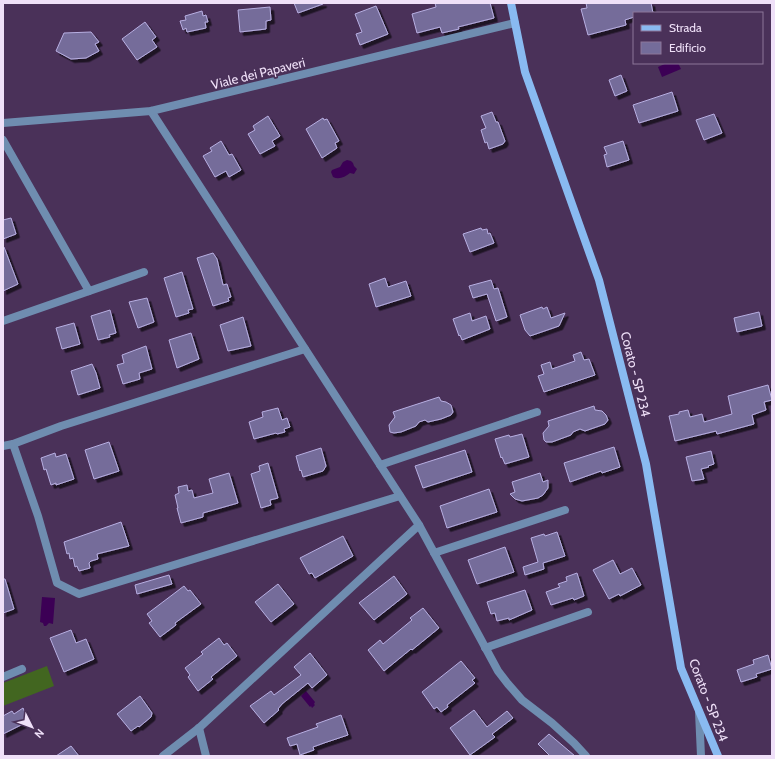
<svg xmlns="http://www.w3.org/2000/svg" width="775" height="759" font-family="Cabin,sans-serif">
<defs>
<filter id="shadow"><feDropShadow dx="3.5" dy="3.5" stdDeviation="0" flood-color="#0009"/></filter>
</defs>
<rect width="100%" height="100%" fill="#4a3159"/>
<!-- green -->
<polygon fill="#426620" points="47,666 54,686 3,706 3,683"/>
<!-- water -->
<g fill="#3c0055">
<polygon points="667,63 678,63 681,69 662,77 658,67"/>
<path d="M347,160L351,161L353,163L354,166L357,169L354,174L350,173C345,177 339,180 333,177L331,172L332,170L340,167L343,162Z"/>
<polygon points="42,597 55,598 53,624 49,623 46,626 44,626 43,623 40,622"/>
<polygon points="306,691 315,702 314,704 315,705 312,708 311,706 310,707 301,696"/>
</g>
<!-- building -->
<g fill="#746c9a" stroke="#b8afe2" filter="url(#shadow)">
<polygon points="294,3 323,3 323,4 298,13"/>
<polygon points="435,3 490,3 494,18 458,27 459,29 442,33 440,27 417,33 412,14 436,7"/>
<polygon points="586,3 651,3 653,13 634,13 634,17 625,20 626,25 588,35 581,9 587,8"/>
<polygon points="376,6 388,34 360,45 356,34 362,32 355,14"/>
<polygon points="270,7 271,20 266,21 266,29 240,32 238,10"/>
<polygon points="202,11 203,16 206,15 208,22 205,22 206,28 187,32 186,28 183,30 180,21 186,20 185,16"/>
<polygon points="145,22 156,37 152,40 157,47 137,60 122,39"/>
<polygon points="91,32 99,42 95,44 99,51 86,58 71,59 56,51 64,33"/>
<polygon points="621,75 627,91 615,96 609,80"/>
<polygon points="672,92 678,111 639,123 633,105"/>
<polygon points="492,112 496,122 498,122 505,141 503,144 489,149 487,142 485,143 481,130 486,128 481,116"/>
<polygon points="714,114 722,133 704,140 696,120"/>
<polygon points="268,116 280,136 272,141 275,146 260,154 248,134 255,130 253,126"/>
<polygon points="323,118 324,120 327,119 339,141 335,143 337,148 322,158 306,129"/>
<polygon points="221,141 229,155 232,154 241,170 229,177 226,171 215,177 203,156 212,151 210,148"/>
<polygon points="623,141 629,160 607,167 604,155 607,154 604,147"/>
<polygon points="11,218 16,234 3,239 3,220"/>
<polygon points="481,228 482,230 487,229 488,234 490,233 494,243 470,252 463,234"/>
<polygon points="3,247 4,247 18,284 3,291"/>
<polygon points="213,253 217,259 223,285 227,284 231,297 228,298 229,301 213,306 197,258"/>
<polygon points="182,272 193,309 188,310 189,313 176,317 164,278"/>
<polygon points="385,278 388,287 406,281 411,296 376,307 369,284"/>
<polygon points="491,280 494,289 498,288 507,317 496,321 487,294 473,298 469,286"/>
<polygon points="147,298 154,322 138,328 129,302"/>
<polygon points="542,307 543,309 547,307 551,318 565,313 559,326 530,336 525,330 520,315"/>
<polygon points="110,310 116,333 109,335 110,337 98,340 91,316"/>
<polygon points="759,312 762,326 737,332 734,318"/>
<polygon points="470,313 472,321 486,316 490,329 462,340 460,335 459,336 453,319"/>
<polygon points="243,317 251,346 228,351 220,325"/>
<polygon points="74,323 80,344 62,349 56,328"/>
<polygon points="191,333 199,359 177,368 169,340"/>
<polygon points="146,346 152,369 139,373 140,379 123,384 117,365 124,363 122,355"/>
<polygon points="581,352 584,360 589,359 595,375 544,392 538,376 544,374 541,365 550,362 552,369 575,361 573,355"/>
<polygon points="92,364 96,373 100,388 78,395 71,371"/>
<polygon points="768,385 772,400 764,402 766,410 752,415 754,424 717,434 716,431 675,441 669,416 679,414 679,412 688,410 690,417 702,414 704,422 732,414 728,396"/>
<polygon points="439,397 441,401 446,402 451,405 453,412 451,415 441,419 428,422 425,420 419,422 416,426 401,432 394,433 390,432 389,425 395,417 393,412"/>
<polygon points="594,406 595,410 602,411 606,415 608,420 605,424 585,431 580,429 573,432 571,435 552,442 546,442 544,440 543,433 549,426 548,421"/>
<polygon points="278,408 282,420 287,418 290,427 284,429 285,432 277,434 276,433 254,439 249,422 263,417 262,412"/>
<polygon points="522,434 529,457 505,464 502,457 501,458 495,439 509,435 510,437"/>
<polygon points="109,442 119,471 94,479 85,450"/>
<polygon points="614,447 620,467 602,473 601,471 570,482 564,463"/>
<polygon points="321,448 326,466 323,471 303,477 301,470 300,471 296,456"/>
<polygon points="465,450 472,472 423,488 415,466"/>
<polygon points="711,451 714,464 708,466 709,467 701,469 704,479 692,481 686,457"/>
<polygon points="55,453 56,457 66,454 74,479 56,485 56,483 51,485 46,469 44,470 41,458"/>
<polygon points="268,463 278,498 270,500 271,505 261,508 251,474 260,471 259,466"/>
<polygon points="229,473 238,503 203,513 203,517 181,523 177,508 178,508 175,495 179,493 178,487 187,485 188,491 192,490 194,498 213,493 209,479"/>
<polygon points="540,473 543,482 548,480 548,488 543,495 538,498 522,501 515,499 510,494 515,492 512,482"/>
<polygon points="489,489 497,512 447,528 440,506"/>
<polygon points="121,522 129,546 97,554 98,559 91,561 89,563 90,568 79,571 77,566 75,567 73,558 70,559 69,553 67,554 64,542"/>
<polygon points="557,532 565,556 543,563 544,569 525,575 523,567 538,562 531,538 544,534 545,536"/>
<polygon points="343,536 353,556 315,578 312,573 309,574 300,558"/>
<polygon points="505,547 514,572 477,584 468,560"/>
<polygon points="613,560 620,574 632,568 641,585 620,596 619,594 609,599 593,570"/>
<polygon points="577,573 584,596 574,600 573,598 551,605 546,592 560,587 558,584 567,581 566,577"/>
<polygon points="169,575 172,584 137,594 135,585"/>
<polygon points="394,576 407,594 374,620 359,603"/>
<polygon points="3,579 5,579 14,609 3,613"/>
<polygon points="278,584 294,604 271,622 255,602"/>
<polygon points="184,586 188,591 190,590 201,604 175,623 176,625 160,637 149,623 152,621 147,614"/>
<polygon points="525,590 532,610 509,620 509,618 497,621 495,613 491,614 487,602"/>
<polygon points="423,608 439,628 412,650 411,649 384,671 368,650 380,640 383,644 412,620 410,618"/>
<polygon points="71,630 76,643 86,639 94,659 64,672 50,638"/>
<polygon points="219,638 224,645 227,643 237,656 211,677 213,679 198,691 188,677 190,675 185,668 203,654 201,652"/>
<polygon points="310,653 327,675 312,688 308,683 282,704 278,709 279,710 264,723 250,706 271,691 274,695 301,675 294,667"/>
<polygon points="768,655 772,669 756,674 757,677 741,682 737,670 754,664 753,660"/>
<polygon points="461,661 475,678 472,680 475,683 447,705 448,707 441,712 437,707 434,709 422,692"/>
<polygon points="140,696 152,713 151,717 139,727 138,726 131,731 117,714"/>
<polygon points="23,708 29,721 3,734 3,716 12,711 14,714"/>
<polygon points="474,710 487,727 507,711 513,718 492,734 495,737 470,755 450,728"/>
<polygon points="341,715 348,735 324,743 313,747 314,750 300,755 297,744 290,746 287,738 318,727 316,724"/>
<polygon points="549,734 575,756 550,756 538,744"/>
<polygon points="71,746 79,756 56,756"/>
</g>
<g fill="none" stroke-linecap="round" stroke-linejoin="round">
<!-- minor -->
<g stroke="#6f8db0" stroke-width="8">
<polyline points="151,111 419,525 498,671 508,684 522,700 552,723 574,743 586,756"/>
<polyline points="3,123 151,111 515,23"/>
<polyline points="3,140 89,291"/>
<polyline points="3,321 144,272"/>
<polyline points="13,444 38,516 57,583 79,594 400,496"/>
<polyline points="3,446 13,444 61,426 305,349"/>
<polyline points="380,465 537,412"/>
<polyline points="434,553 565,510"/>
<polyline points="485,648 588,612"/>
<polyline points="3,677 22,669"/>
<polyline points="699,712 701,756"/>
<polyline points="199,728 206,756"/>
<polyline points="163,756 199,728 419,525"/>
</g>
<!-- secondary -->
<polyline stroke="#89baf1" stroke-width="8" points="511,3 525,72 599,280 646,464 681,668 718,756"/>
</g>
<g text-anchor="middle" dominant-baseline="central" stroke-width="3.5" stroke-linejoin="round" paint-order="stroke">
<!-- street labels -->
<g font-size="13" fill="#efe0f8" stroke="#4a3159">
<text transform="translate(258 73) rotate(-14)">Viale dei Papaveri</text>
<text transform="translate(636 374) rotate(76)">Corato - SP 234</text>
<text transform="translate(709 700) rotate(69)">Corato - SP 234</text>
</g>
</g>
<!-- border -->
<rect width="775" height="759" fill="none" stroke="#efe0f8" stroke-width="8"/>
<!-- legend -->
<rect x="633" y="12" width="130" height="52" fill="#4a3159" stroke="#8c7799"/>
<rect x="641" y="25" width="20" height="6" fill="#89baf1" stroke="#8c7799"/>
<text x="669" y="32" font-size="12" fill="#efe0f8">Strada</text>
<rect x="641" y="42" width="20" height="12" fill="#746c9a" stroke="#8c7799"/>
<text x="669" y="52" font-size="12" fill="#efe0f8">Edificio</text>
<!-- north arrow -->
<g transform="translate(32 727) rotate(132)" stroke="#4a3159" stroke-width="3" paint-order="stroke">
<path d="M0-3L7 15L0 10L-7 15Z" fill="#efe0f8"/>
<text y="-6" font-size="11" font-weight="bold" text-anchor="middle" fill="#efe0f8">N</text>
</g>
</svg>
